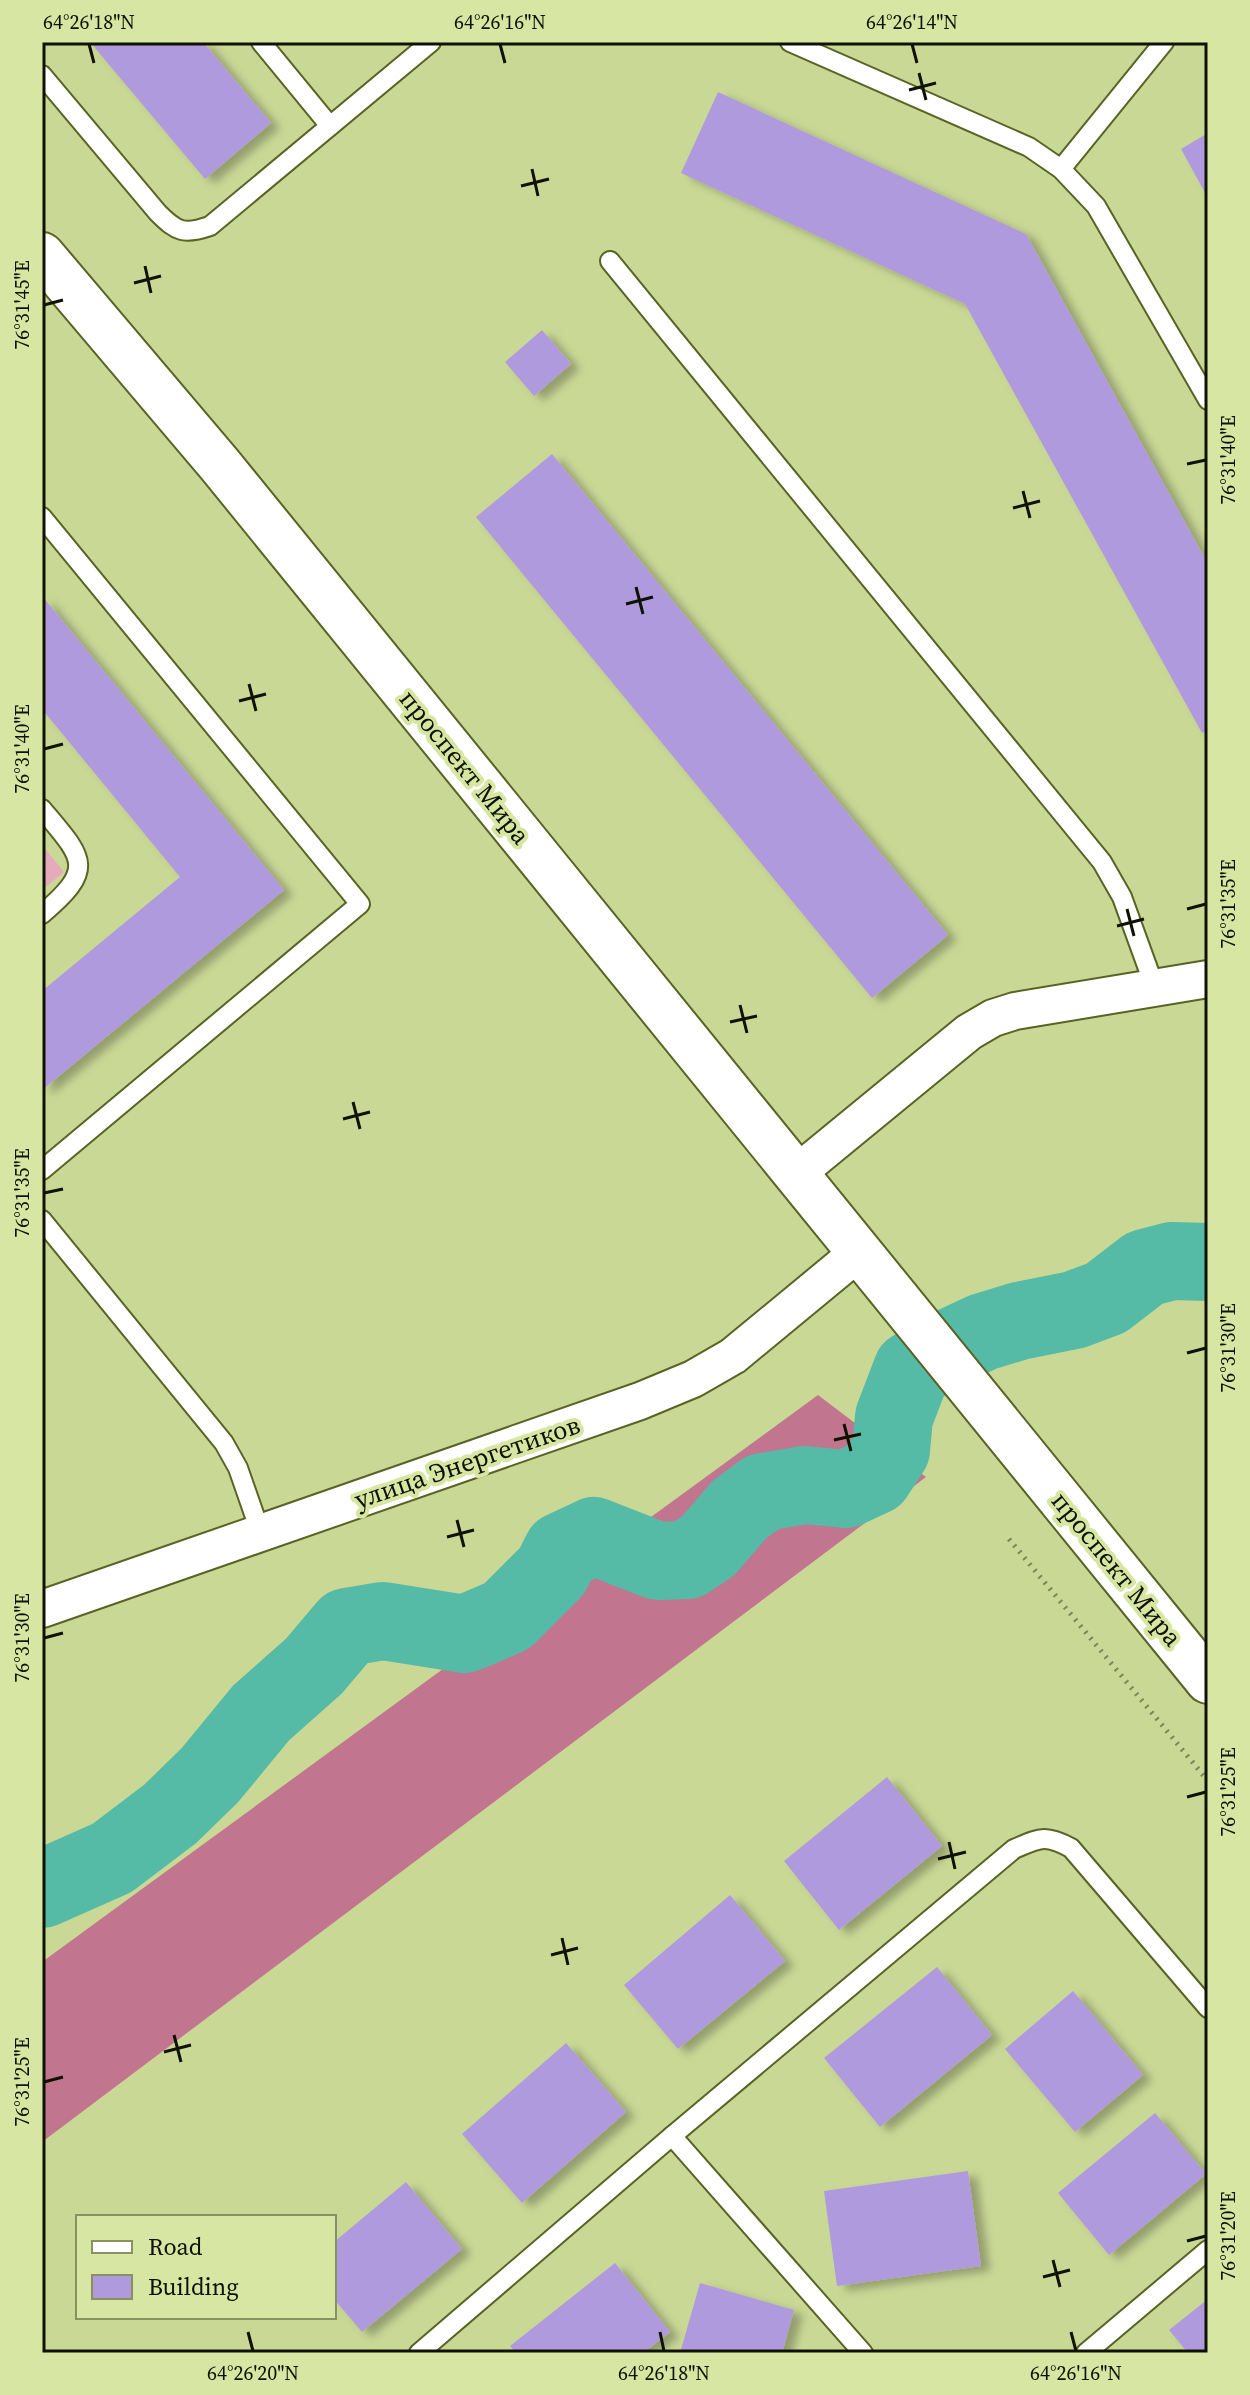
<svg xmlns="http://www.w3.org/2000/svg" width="1250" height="2395" font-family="'Source Serif 4',serif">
<defs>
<filter id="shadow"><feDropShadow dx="9" dy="5" stdDeviation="4" flood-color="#0004"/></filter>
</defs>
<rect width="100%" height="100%" fill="#cad896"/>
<!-- green -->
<polygon fill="#e5abbd" points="42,845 64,872 42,890"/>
<!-- forest -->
<polygon fill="#c2758f" points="818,1395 926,1477 42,2142 42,1962"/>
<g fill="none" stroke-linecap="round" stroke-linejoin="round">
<!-- river -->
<polyline stroke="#55bba7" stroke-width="78" points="42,1889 112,1858 170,1814 210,1775 261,1713 314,1666 347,1627 383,1621 465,1634 507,1616 552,1571 562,1551 594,1536 658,1561 687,1560 708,1546 739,1510 763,1492 805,1485 846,1489 874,1476 891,1450 894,1417 912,1370 953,1346 983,1332 1019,1321 1074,1310 1106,1298 1145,1268 1172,1261 1208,1262"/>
</g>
<!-- building -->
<g fill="#af9ade" filter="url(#shadow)">
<polygon points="90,42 203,42 271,123 205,179"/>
<polygon points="718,92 1026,234 1208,564 1208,730 1202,733 965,304 681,173"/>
<polygon points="1208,133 1208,198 1181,149"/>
<polygon points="542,330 571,364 534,396 505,362"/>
<polygon points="552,454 948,935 872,998 476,517"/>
<polygon points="42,596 284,890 42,1090 42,991 180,877 42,709"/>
<polygon points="887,1777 942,1846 839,1930 784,1861"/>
<polygon points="730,1895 785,1961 678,2049 624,1985"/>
<polygon points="937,1967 992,2035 880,2127 824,2058"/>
<polygon points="1073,1991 1143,2075 1075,2132 1005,2049"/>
<polygon points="566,2043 626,2112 522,2203 462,2134"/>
<polygon points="1155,2113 1206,2174 1109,2255 1058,2193"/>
<polygon points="968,2171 981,2266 837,2286 824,2191"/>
<polygon points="406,2182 462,2249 362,2332 334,2299 334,2242"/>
<polygon points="615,2263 670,2332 643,2353 516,2353 510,2346"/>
<polygon points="700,2283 794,2310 782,2353 680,2353"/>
<polygon points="1208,2299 1208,2353 1188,2353 1169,2330"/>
</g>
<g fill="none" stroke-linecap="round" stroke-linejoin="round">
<defs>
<g id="service">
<polyline points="261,42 330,126"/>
<polyline points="790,42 1029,147 1061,169 1096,206 1208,400"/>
<path d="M42,75L158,213C177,232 184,235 210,226L431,42"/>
<polyline points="1061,169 1164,42"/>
<polyline points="610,261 1102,862 1122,897 1155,988"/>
<polyline points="42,517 360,904 42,1170"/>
<path d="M42,809C83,858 97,868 42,914"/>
<polyline points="42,1220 224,1443 238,1468 261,1534"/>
<polyline points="672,2136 863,2353"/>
<path d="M419,2353L672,2136L1014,1849C1040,1838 1045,1834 1071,1848L1208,2008"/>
<polyline points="1086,2353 1208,2250"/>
</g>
<g id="minor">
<polyline points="796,1174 969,1032 993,1018 1015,1011 1208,979"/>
<polyline points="42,1609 640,1401 693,1379 733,1356 859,1252"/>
</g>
<polyline id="secondary" points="42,255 220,465 1208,1681"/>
</defs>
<!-- service casing -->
<use href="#service" stroke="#586324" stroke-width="22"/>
<!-- minor casing -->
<use href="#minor" stroke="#586324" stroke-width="40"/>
<!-- secondary casing -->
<use href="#secondary" stroke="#586324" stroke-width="48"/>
<!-- path -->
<polyline stroke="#7c8658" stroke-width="5" stroke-dasharray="2 6" stroke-linecap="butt" points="1009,1539 1208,1781"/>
<!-- service -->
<use href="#service" stroke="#fff" stroke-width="18"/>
<!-- minor -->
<use href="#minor" stroke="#fff" stroke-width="36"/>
<!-- secondary -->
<use href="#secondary" stroke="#fff" stroke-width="44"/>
</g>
<!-- ticks -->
<path fill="none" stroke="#0f1200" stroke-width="3" d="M89,44L94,63M500,44L505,63M912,44L917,63M919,73L926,100M909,90L936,83M532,169L538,196M521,186L549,179M145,266L151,293M134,283L161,276M44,305L63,300M1187,464L1206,460M1023,491L1030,518M1013,508L1040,501M636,587L643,614M626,604L653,597M249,684L256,711M239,701L266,694M44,749L63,744M1127,909L1134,936M1187,909L1206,904M1117,926L1144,919M740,1005L747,1033M730,1022L757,1016M353,1102L360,1129M343,1119L370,1112M44,1193L63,1189M1187,1353L1206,1348M844,1424L851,1451M834,1440L861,1434M457,1520L464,1547M447,1537L474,1530M44,1638L63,1633M1187,1797L1206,1792M949,1842L955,1869M938,1859L966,1852M562,1938L568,1965M551,1955L578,1948M174,2035L181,2062M164,2052L191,2045M44,2082L63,2077M1187,2241L1206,2236M1053,2260L1060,2287M1043,2277L1070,2270M248,2332L253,2351M660,2332L664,2351M1071,2332L1076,2351"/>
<g text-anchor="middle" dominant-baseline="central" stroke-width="8" stroke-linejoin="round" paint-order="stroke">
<!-- street labels -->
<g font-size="26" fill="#0f1200" stroke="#d7e6a3">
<text transform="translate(465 767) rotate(51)">проспект Мира</text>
<text transform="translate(467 1462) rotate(-19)">улица Энергетиков</text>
<text transform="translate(1117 1569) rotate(51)">проспект Мира</text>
</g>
</g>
<!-- border -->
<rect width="1250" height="2395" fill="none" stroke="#d7e6a3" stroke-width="88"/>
<!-- legend -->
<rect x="76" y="2215" width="260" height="104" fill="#d7e6a3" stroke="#879162" stroke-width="2"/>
<rect x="92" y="2241" width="40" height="12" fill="#ffffff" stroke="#879162" stroke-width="2"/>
<text x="148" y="2255" font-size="24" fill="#0f1200">Road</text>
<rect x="92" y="2275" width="40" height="24" fill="#af9ade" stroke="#879162" stroke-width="2"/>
<text x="148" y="2295" font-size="24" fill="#0f1200">Building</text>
<rect x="44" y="44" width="1162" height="2307" fill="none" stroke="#0f1200" stroke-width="3"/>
<g font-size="20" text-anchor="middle" fill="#0f1200">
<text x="89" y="29">64°26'18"N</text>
<text x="500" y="29">64°26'16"N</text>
<text x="912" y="29">64°26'14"N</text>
<text transform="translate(22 305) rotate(-90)" y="7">76°31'45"E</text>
<text transform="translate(1228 460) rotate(-90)" y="7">76°31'40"E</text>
<text transform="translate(22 749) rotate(-90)" y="7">76°31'40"E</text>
<text transform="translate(1228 904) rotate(-90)" y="7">76°31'35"E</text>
<text transform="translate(22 1193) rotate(-90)" y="7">76°31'35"E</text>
<text transform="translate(1228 1348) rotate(-90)" y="7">76°31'30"E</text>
<text transform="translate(22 1638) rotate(-90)" y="7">76°31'30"E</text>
<text transform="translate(1228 1792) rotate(-90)" y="7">76°31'25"E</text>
<text transform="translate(22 2082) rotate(-90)" y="7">76°31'25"E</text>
<text transform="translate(1228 2236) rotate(-90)" y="7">76°31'20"E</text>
<text x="253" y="2380">64°26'20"N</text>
<text x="664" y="2380">64°26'18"N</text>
<text x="1076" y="2380">64°26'16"N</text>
</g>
</svg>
